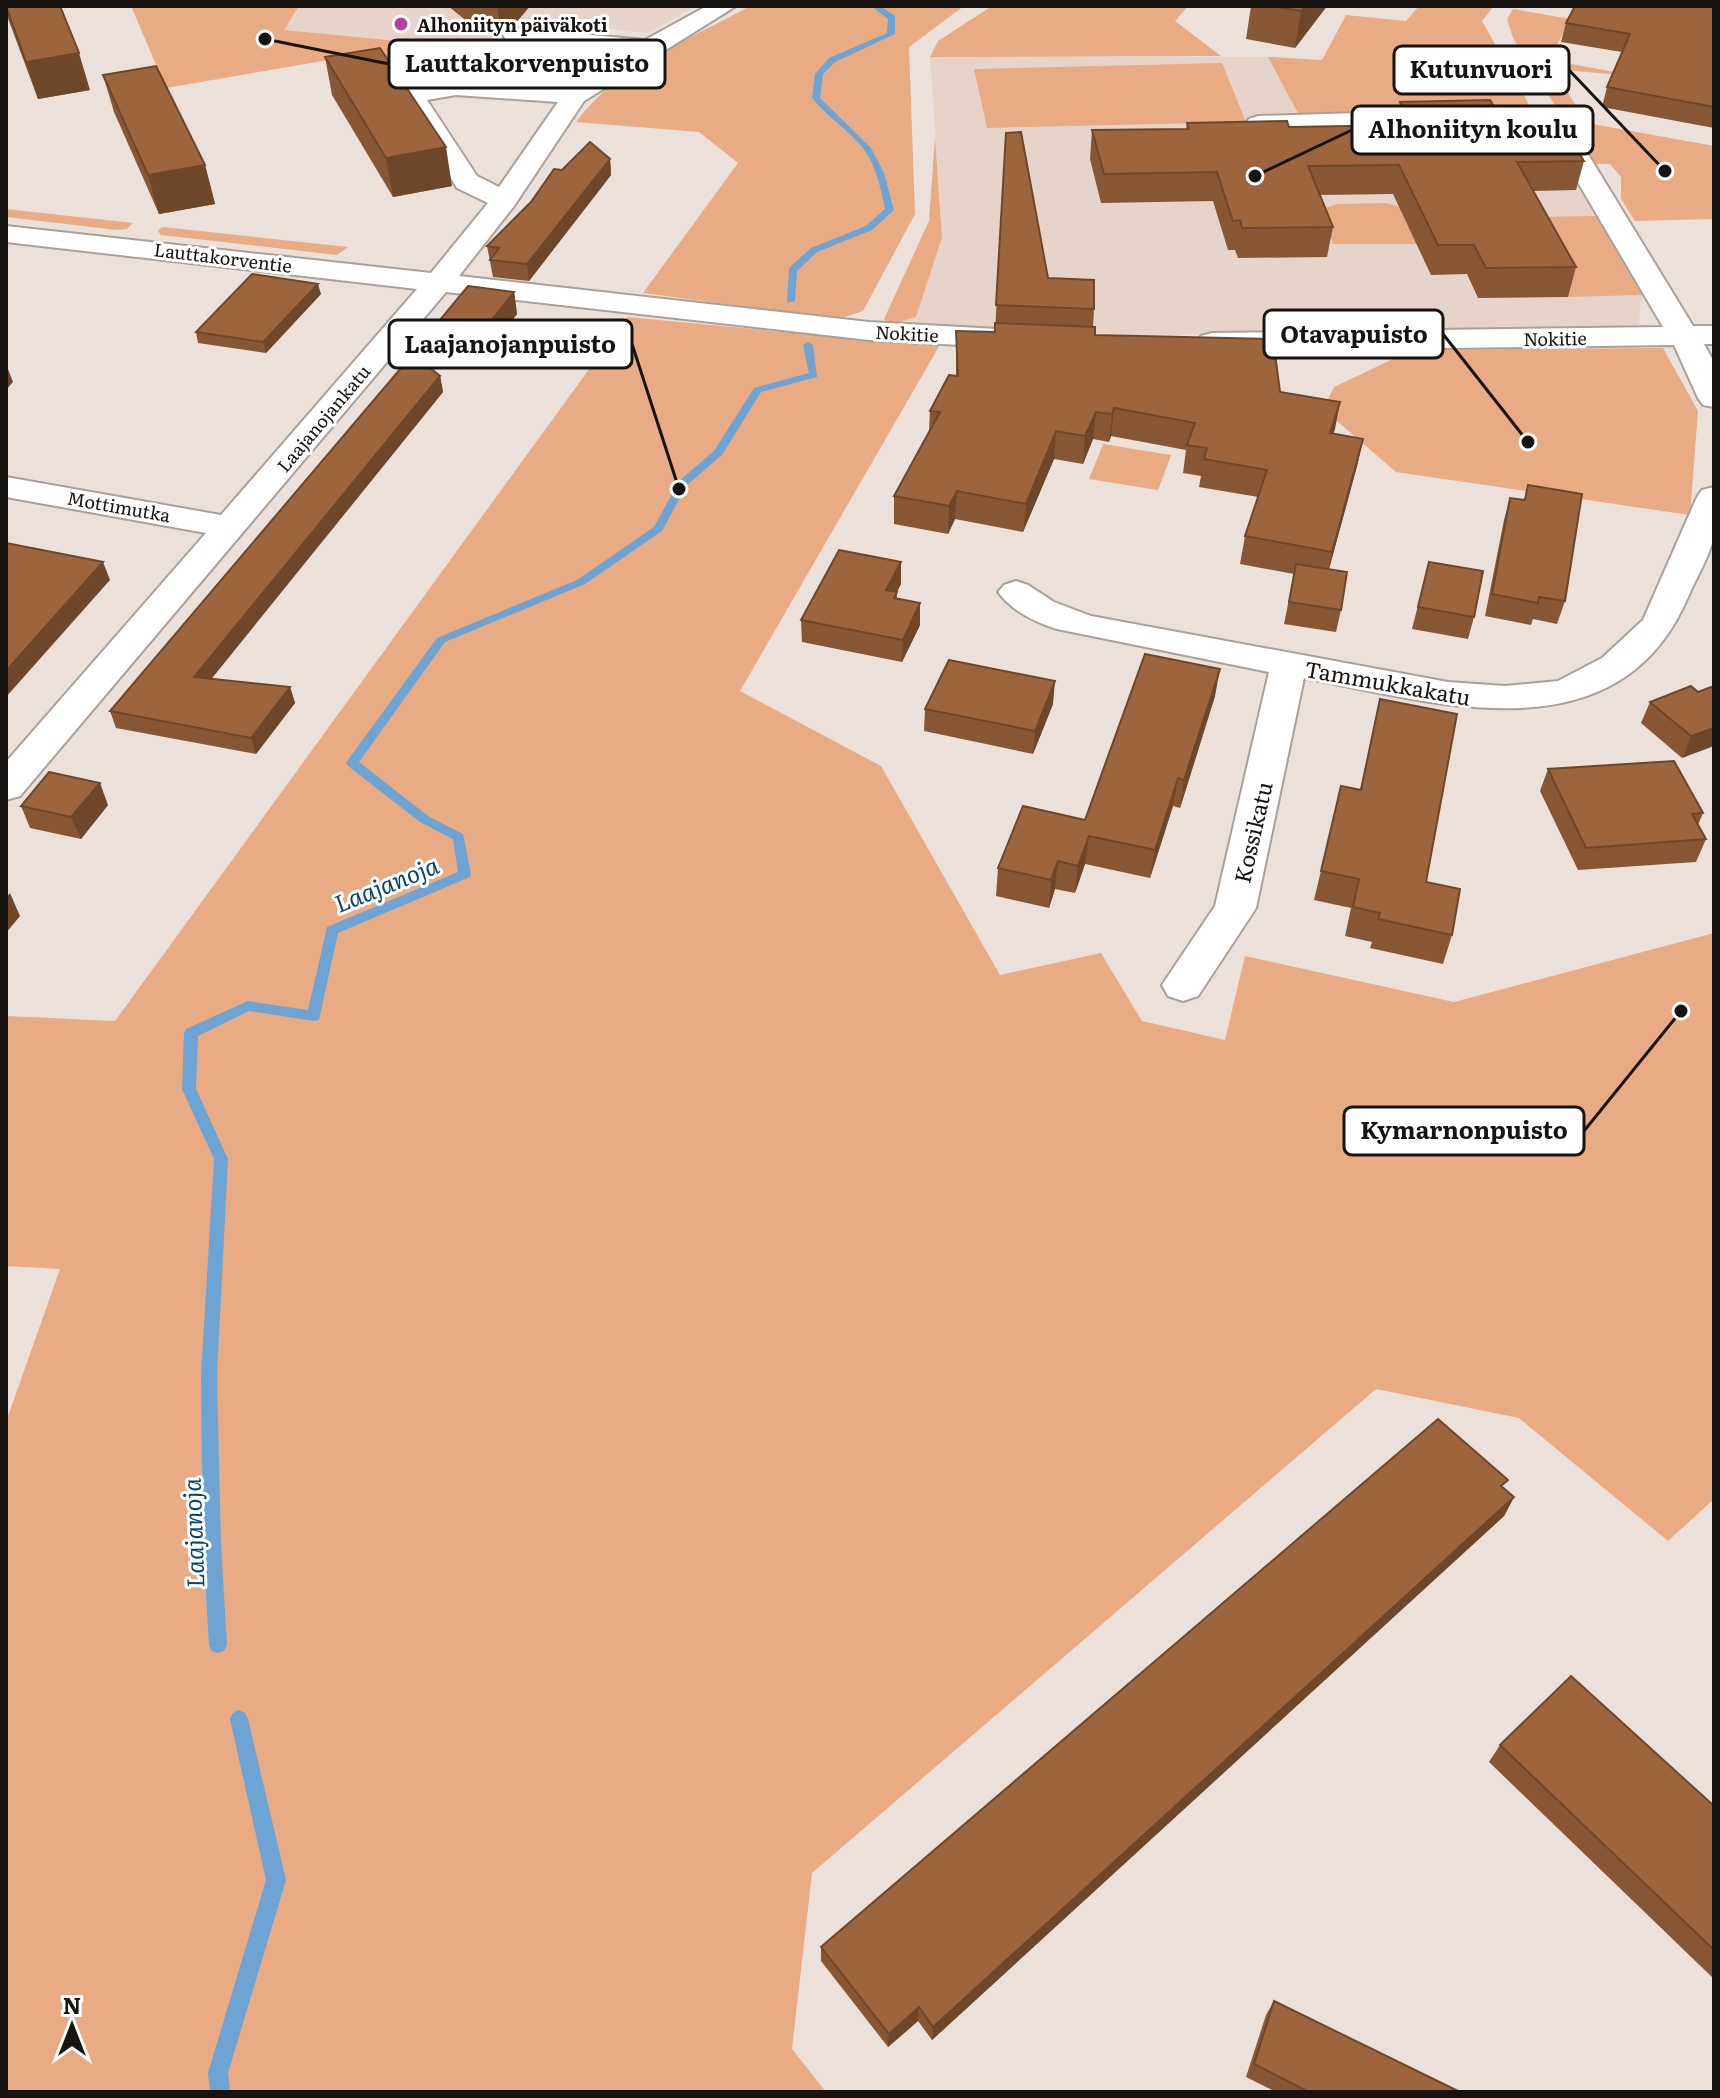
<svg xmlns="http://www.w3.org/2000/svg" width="1720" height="2098" font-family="Literata,serif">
<rect width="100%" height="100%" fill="#ebe1da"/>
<!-- built -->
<g fill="#e6d4ca">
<polygon points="299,6 696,6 648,33 519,19 488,49 283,30"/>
<polygon points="930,57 1268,57 1300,117 1532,110 1642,295 1638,328 1147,335 890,325 942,237"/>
</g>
<!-- green -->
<g fill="#e8ab84">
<polygon points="131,6 299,6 284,30 597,60 568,80 346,57 166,88"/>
<path d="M750,6H964L909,47L915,214L863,311L838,319L643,293L738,163L699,132L576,122C617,66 691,39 750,6Z"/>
<polygon points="992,6 1188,6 1175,21 1221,56 930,57 938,41"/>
<polygon points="1419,6 1494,6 1482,21 1532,110 1300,117 1268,57 1322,60 1346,15 1406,21"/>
<polygon points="1513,9 1571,19 1549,60 1642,77 1553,69 1587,123 1714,146 1714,219 1635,221 1621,199 1621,177 1610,164 1596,164 1588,159 1513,38 1507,19"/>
<polygon points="1222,63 1246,122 987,128 974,69"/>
<polygon points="935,137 942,237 916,317 890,325 884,319 929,221"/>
<polygon points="1387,203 1406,209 1426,244 1333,244 1322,209 1337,204"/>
<polygon points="6,209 133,223 127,229 117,230 6,217"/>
<polygon points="1596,216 1642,295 1568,297 1524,217"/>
<polygon points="162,227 348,247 337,255 161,235 158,231"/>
<polygon points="627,317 847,338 941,343 740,691 881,766 1000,975 1101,953 1142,1021 1225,1040 1245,956 1454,1002 1714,933 1714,1499 1668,1541 1519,1418 1376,1389 812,1873 792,2049 826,2092 6,2092 6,1422 60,1269 6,1266 6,1016 115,1021"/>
<polygon points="1663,348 1698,411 1690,515 1396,472 1323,409 1334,387 1412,350"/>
<polygon points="1103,444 1171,455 1158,490 1089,479"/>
</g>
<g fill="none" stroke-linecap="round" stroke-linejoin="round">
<!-- stream -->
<g fill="#6ea4d3" fill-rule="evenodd">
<path d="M871,6H880L895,16V34L835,62L823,74L820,98L871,148L884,173L894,210L872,230L817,252L797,271L795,301L787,303L789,268L811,248L866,226L885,209C881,189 876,165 863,148C848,129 827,117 812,98L815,74L829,58L887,33L888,19Z"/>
<polygon points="808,342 813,345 817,377 761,392 722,455 687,485 662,531 585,584 445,642 359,762 428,816 463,834 471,874 470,877 338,933 319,1020 314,1021 249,1011 198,1036 196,1089 228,1159 217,1375 221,1544 227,1645 224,1651 218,1653 212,1651 209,1645 203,1544 201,1375 214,1159 182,1089 184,1033 186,1029 248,1001 308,1010 327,927 458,872 453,839 420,822 348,766 346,763 348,760 437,638 577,580 654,527 679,481 714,451 754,388 809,373 803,345"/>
<polygon points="239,1710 245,1713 248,1719 286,1880 228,2073 230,2092 210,2092 208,2073 266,1880 230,1719 233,1713"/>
</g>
<defs>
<g id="minor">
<path d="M707,6H736L584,101L514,206L459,276L869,322L1016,330L1027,333L1031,339L1027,345L1016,348L869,340L446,292L20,796L6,800V762L206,533L6,497V477L221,515L417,289L6,242V226L431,273L488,203L457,188L399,96L403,91L456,79L570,88L625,53L515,42L506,40L503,35L506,30L515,28L645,40ZM456,95L558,102L499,187L477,176L427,100Z"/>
<polygon points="1551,107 1560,110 1564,115 1693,326 1714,326 1714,344 1704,344 1714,362 1714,407 1703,405 1698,398 1674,345 1212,351 1201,348 1197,342 1201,336 1212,333 1663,327 1543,123 1258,132 1249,129 1245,124 1249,119 1258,116"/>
<path d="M1714,487C1714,502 1717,521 1714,536C1710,556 1696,578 1688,597C1618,760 1437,703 1304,678L1256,908L1198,996L1183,1001L1168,996L1162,985L1215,906L1269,672L1057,629C1035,622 1012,611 998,592L1004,585L1016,581L1028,585L1054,602L1091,616L1448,682L1505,686L1558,681L1602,658L1643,620L1697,497L1702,490Z"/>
</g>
</defs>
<!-- minor casing -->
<use href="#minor" stroke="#a9a09a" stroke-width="4"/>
<!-- minor -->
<use href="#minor" fill="#fff" fill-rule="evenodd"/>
</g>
<!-- wall -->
<g fill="#875735">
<polygon points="6,6 90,90 38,99 6,13"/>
<polygon points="448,6 530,6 514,25 505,27 501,33 479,31"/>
<polygon points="1251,6 1327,6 1295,48 1246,39"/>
<polygon points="1714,6 1714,128 1602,107 1607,87 1622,52 1561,42 1566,23"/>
<polygon points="325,57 452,186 393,197 332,95"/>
<polygon points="103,75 205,165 215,204 159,214 114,112"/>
<polygon points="1400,102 1500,116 1584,161 1576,190 1533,191 1576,267 1568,297 1478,298 1467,274 1431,275 1393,194 1320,195 1333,227 1327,257 1238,258 1235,250 1228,250 1213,201 1101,203 1090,159 1092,130 1186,129 1187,123 1289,127 1395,126"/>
<polygon points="1006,133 1048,278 1094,309 1093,327 1095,335 1280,392 1340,402 1333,434 1363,439 1357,466 1329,569 1341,610 1336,632 1284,624 1294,574 1240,564 1245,536 1258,497 1199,487 1201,476 1183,473 1186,450 1111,436 1109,442 1093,439 1083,464 1054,459 1023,532 955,519 948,534 894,524 894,496 929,432 930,411 956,376 956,331 995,332"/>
<polygon points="610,159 611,175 529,281 493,277 487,246 562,170"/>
<polygon points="514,292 517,314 475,367 429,359 425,338"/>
<polygon points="321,294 266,353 198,343 196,332"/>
<polygon points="440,376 443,392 211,679 290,687 295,703 256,754 116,728 110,711"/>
<polygon points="1528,485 1565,601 1557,624 1533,619 1531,625 1485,616 1504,520 1510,498 1524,500"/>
<polygon points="1429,562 1474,617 1468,639 1412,629"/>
<polygon points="901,584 897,592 897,598 920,603 920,625 902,662 802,642 801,620"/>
<polygon points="1714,686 1682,758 1641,723 1650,702 1698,692"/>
<polygon points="1215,696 1180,808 1173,806 1150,878 1085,864 1075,893 1055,889 1049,908 996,896 998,868 1085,820"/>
<polygon points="1380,699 1426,882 1452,935 1443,964 1370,948 1372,942 1345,936 1351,908 1314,900 1341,786 1360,790"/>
<polygon points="1053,704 1033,754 924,731 925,709"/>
<polygon points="1548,769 1703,813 1698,825 1706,839 1696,862 1578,870 1540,791"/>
<polygon points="108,805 81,839 30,828 21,806"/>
<polygon points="1504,1488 1514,1497 1504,1516 932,2040 918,2021 888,2047 821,1961 821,1947"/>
<polygon points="1500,1745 1714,1806 1714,1979 1489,1762"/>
<polygon points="1274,2001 1460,2092 1276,2092 1246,2077 1266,2015"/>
</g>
<!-- shaded-wall -->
<g fill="#6e472b">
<polygon points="497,6 530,6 514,25 505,27 501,33"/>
<polygon points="1305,6 1327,6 1295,48 1301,11"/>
<polygon points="79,53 90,90 38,99 26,62"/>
<polygon points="446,147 452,186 393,197 386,158"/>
<polygon points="610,159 611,175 529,281 527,264"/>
<polygon points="205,165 215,204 159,214 148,175"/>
<polygon points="318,284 321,294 266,353 263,342"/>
<polygon points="514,292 517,314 475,367 472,345"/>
<polygon points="6,364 13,382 6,390"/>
<polygon points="440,376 443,392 200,693 194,677"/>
<polygon points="1340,402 1335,429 1325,461 1330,433"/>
<polygon points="1114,408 1111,436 1109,442 1112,414"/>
<polygon points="1096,412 1093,439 1083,464 1085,436"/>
<polygon points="1056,431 1054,459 1023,532 1026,504"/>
<polygon points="1363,439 1357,466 1326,580 1332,552"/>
<polygon points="957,491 955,519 948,534 949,506"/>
<polygon points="103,562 110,580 6,697 6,671"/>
<polygon points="901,562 901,584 886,612 886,590"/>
<polygon points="920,603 920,625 902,662 903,640"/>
<polygon points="1220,669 1215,696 1180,808 1184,780"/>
<polygon points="1055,681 1053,704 1033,754 1035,731"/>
<polygon points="290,687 295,703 256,754 251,738"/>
<polygon points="1714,728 1714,746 1682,758 1691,736"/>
<polygon points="1178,778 1173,806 1150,878 1155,850"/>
<polygon points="100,783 108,805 81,839 71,817"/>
<polygon points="1089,836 1085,864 1075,893 1078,866"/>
<polygon points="1058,861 1055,889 1049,908 1051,880"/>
<polygon points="10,893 20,916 6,933 6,898"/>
<polygon points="1514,1497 1504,1516 932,2040 933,2027"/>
<polygon points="919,2007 918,2021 888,2047 889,2034"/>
</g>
<!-- building -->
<g fill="#9d653e" stroke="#6e472b" stroke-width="2">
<polygon points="6,6 60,6 79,53 26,62"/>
<polygon points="1270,6 1305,6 1301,11"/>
<polygon points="1575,6 1714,6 1714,107 1607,87 1630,34 1566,23"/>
<polygon points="380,48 446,147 386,158 325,57"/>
<polygon points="156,66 205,165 148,175 103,75"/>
<polygon points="1490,100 1500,116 1556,115 1584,161 1517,162 1576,267 1486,268 1474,245 1438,245 1399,165 1308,166 1333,227 1242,228 1240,220 1233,221 1217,172 1104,174 1092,130 1189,129 1187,123 1287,121 1289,127 1411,125 1400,102"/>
<polygon points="1021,132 1048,278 1094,280 1094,309 996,305 1006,133"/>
<polygon points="590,142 610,159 527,264 490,260 499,248 487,246 531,202 554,169 562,170"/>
<polygon points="252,274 318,284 263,342 196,332"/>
<polygon points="468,286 514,292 472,345 425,338"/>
<polygon points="995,323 1095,327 1095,335 1273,339 1280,392 1340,402 1330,433 1363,439 1332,552 1245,536 1267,470 1204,459 1207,448 1187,445 1195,423 1114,408 1112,414 1096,412 1085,436 1056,431 1026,504 957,491 949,506 894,496 940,412 930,411 949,375 958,376 956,331 995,332"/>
<polygon points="413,354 440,376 194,677 290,687 251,738 110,711"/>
<polygon points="1528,485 1582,494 1565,601 1539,597 1538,603 1492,594 1510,498 1525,500"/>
<polygon points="6,543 103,562 6,671"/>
<polygon points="839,550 901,562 886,590 897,592 894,598 920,603 903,640 801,620"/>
<polygon points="1429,562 1483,571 1474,617 1418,607"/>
<polygon points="1296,564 1347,572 1341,610 1289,602"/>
<polygon points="1145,654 1220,669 1184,780 1178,778 1155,850 1089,836 1078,866 1058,861 1051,880 998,868 1023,806 1085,820"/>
<polygon points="949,660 1055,681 1035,731 925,709"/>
<polygon points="1691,686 1698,692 1714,686 1714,728 1691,736 1650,702"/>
<polygon points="1380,699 1457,714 1426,882 1460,889 1452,935 1378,919 1380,913 1353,907 1359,879 1321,871 1341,786 1361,790"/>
<polygon points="1674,761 1703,813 1692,814 1706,839 1586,848 1548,769"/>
<polygon points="49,772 100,783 71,817 21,806"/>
<polygon points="1438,1419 1508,1480 1501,1486 1514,1497 933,2027 919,2007 889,2034 821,1947"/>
<polygon points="1571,1676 1714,1806 1714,1950 1500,1745"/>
<polygon points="1274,2001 1460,2092 1309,2092 1254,2064"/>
</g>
<!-- markers -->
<circle fill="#b1429f" stroke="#fff" stroke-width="3" cx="401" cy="24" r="8"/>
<g text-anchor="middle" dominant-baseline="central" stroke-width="6" stroke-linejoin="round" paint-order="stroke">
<!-- far-poi labels -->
<g font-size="18" font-weight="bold" fill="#161311" stroke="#fff" text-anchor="start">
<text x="417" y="24">Alhoniityn päiväkoti</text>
</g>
<!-- far-street labels -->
<g font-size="18" fill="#161311" stroke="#fff">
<text transform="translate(223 257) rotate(7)">Lauttakorventie</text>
<text transform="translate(907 333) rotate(3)">Nokitie</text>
<text transform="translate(1555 338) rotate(-1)">Nokitie</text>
<text transform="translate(323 418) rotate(-50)">Laajanojankatu</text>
<text transform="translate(119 506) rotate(10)">Mottimutka</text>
</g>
<!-- street labels -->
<g font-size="22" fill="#161311" stroke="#fff">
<text transform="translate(1388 682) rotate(10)">Tammukkakatu</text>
<text transform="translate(1252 832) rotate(-77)">Kossikatu</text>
</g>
<!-- water labels -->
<g font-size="24" font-style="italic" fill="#054572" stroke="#fff">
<text transform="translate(386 883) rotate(-22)">Laajanoja</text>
<text transform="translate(192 1533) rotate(-92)">Laajanoja</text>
</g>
</g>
<!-- callouts -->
<path fill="none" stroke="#161311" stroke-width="3" d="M265 39L389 64M1665 171L1569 70M1255 176L1352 130M1528 442L1443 334M679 489L632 344M1681 1011L1584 1131"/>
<g fill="#161311" stroke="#fff" stroke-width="3">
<circle cx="265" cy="39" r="8"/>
<circle cx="1665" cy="171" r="8"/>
<circle cx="1255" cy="176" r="8"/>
<circle cx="1528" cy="442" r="8"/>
<circle cx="679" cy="489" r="8"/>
<circle cx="1681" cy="1011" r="8"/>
</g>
<g fill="#fff" stroke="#161311" stroke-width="3">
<rect x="389" y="40" width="276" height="48" rx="8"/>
<rect x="1394" y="46" width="175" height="48" rx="8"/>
<rect x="1352" y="106" width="241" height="48" rx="8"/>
<rect x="1264" y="310" width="179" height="48" rx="8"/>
<rect x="389" y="320" width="243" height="48" rx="8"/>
<rect x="1344" y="1107" width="240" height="48" rx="8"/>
</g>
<g font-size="24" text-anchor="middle" font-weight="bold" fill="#161311">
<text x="527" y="72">Lauttakorvenpuisto</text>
<text x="1481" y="78">Kutunvuori</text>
<text x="1473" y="138">Alhoniityn koulu</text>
<text x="1354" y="343">Otavapuisto</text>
<text x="510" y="353">Laajanojanpuisto</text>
<text x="1464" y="1139">Kymarnonpuisto</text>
</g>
<!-- border -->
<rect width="1720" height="2098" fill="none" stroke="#161311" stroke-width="16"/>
<!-- north arrow -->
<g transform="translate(72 2026)" stroke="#ffffff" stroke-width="6" paint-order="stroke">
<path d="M0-6L14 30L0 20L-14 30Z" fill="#161311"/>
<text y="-12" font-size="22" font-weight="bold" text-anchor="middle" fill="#161311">N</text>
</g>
</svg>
